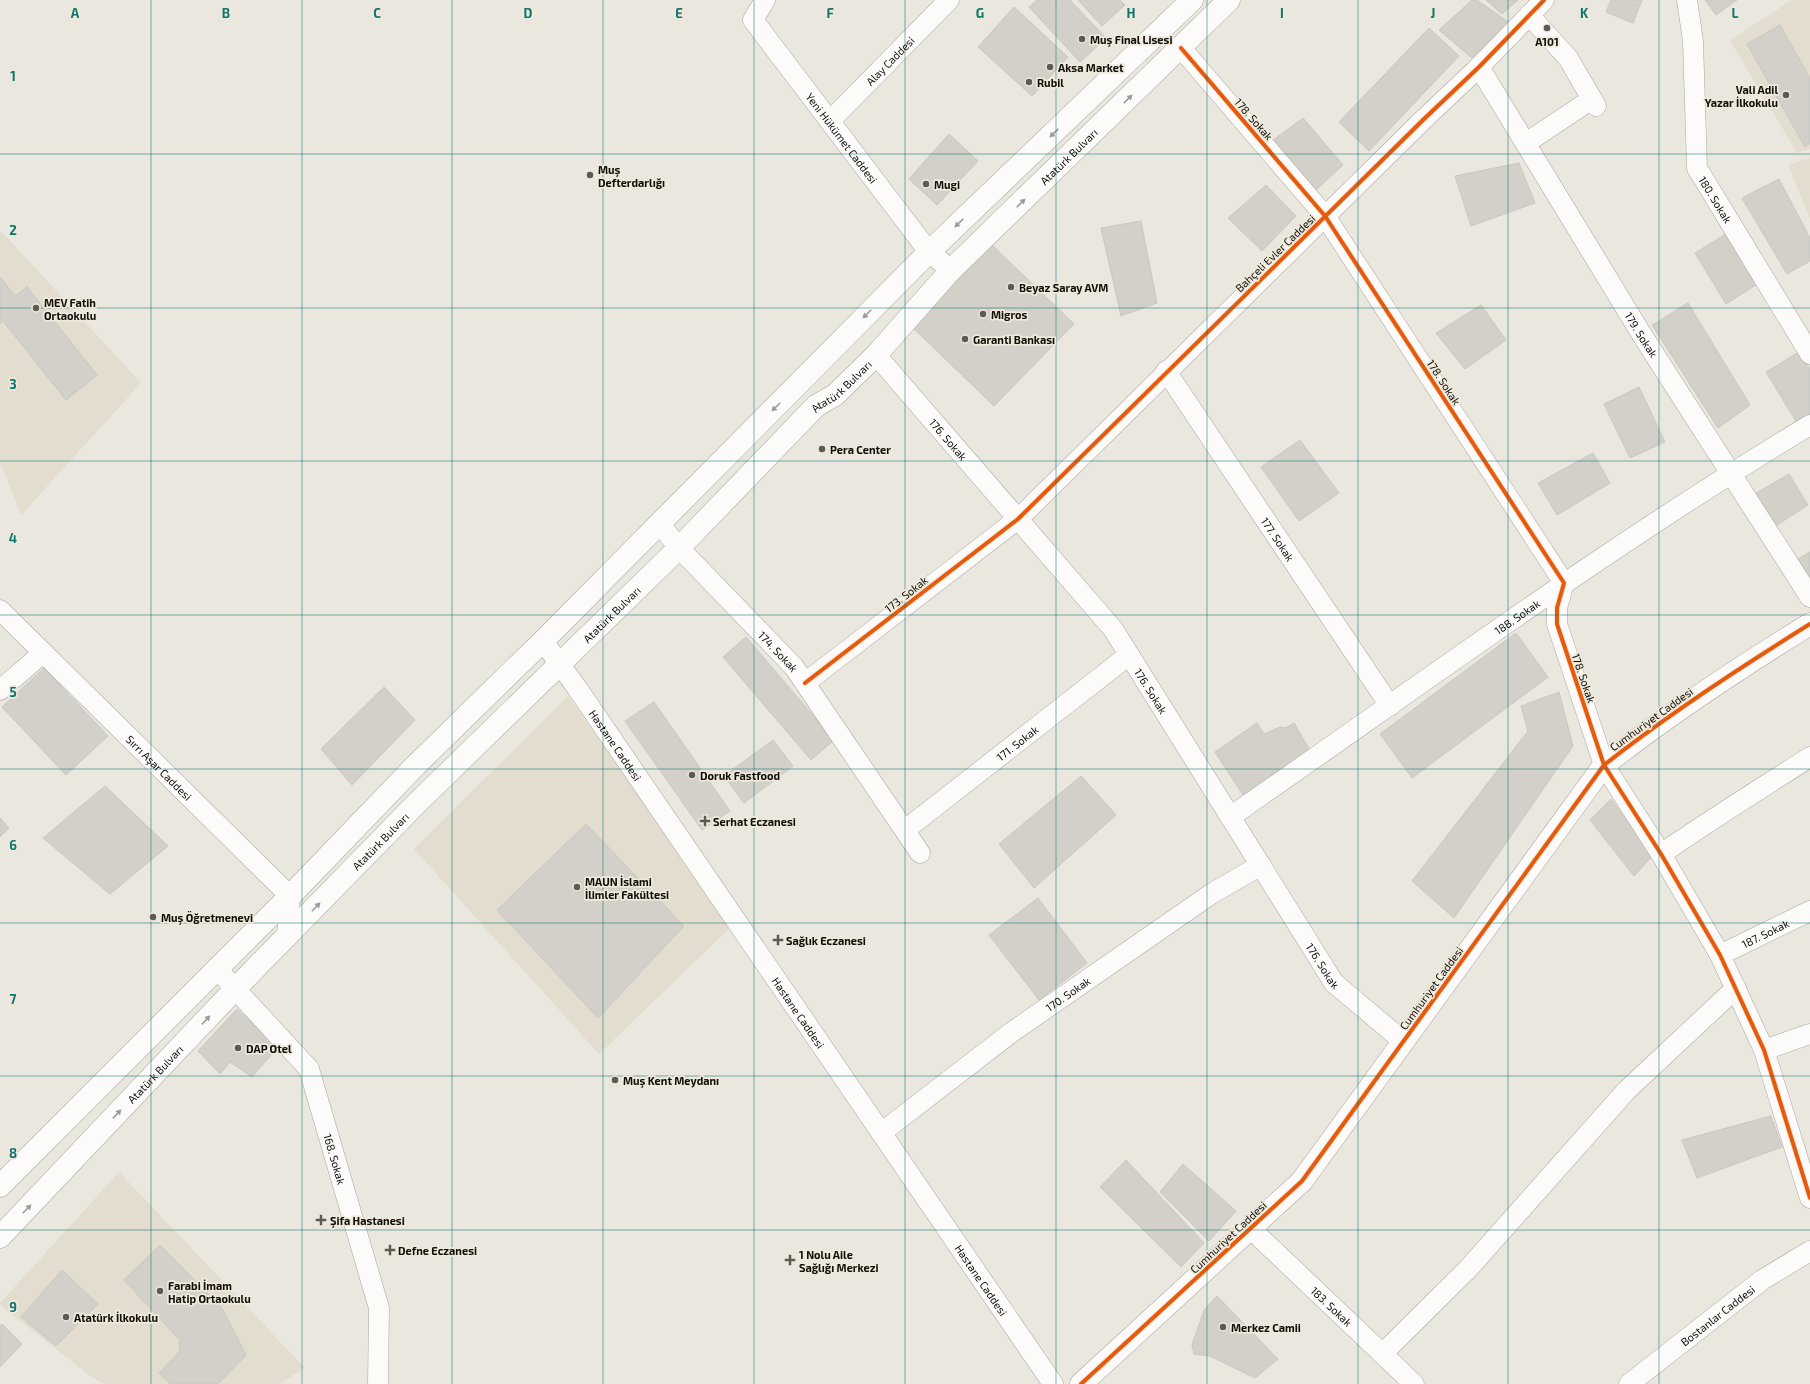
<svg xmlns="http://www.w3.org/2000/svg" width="1810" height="1384" font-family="'Exo 2',sans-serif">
<rect width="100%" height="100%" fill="#eae7df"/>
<!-- built -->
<g fill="#e2ddce">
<polygon points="1792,0 1810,0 1810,149 1797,153 1730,40"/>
<polygon points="1810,158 1810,219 1788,165"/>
<polygon points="2,232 141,383 21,515 0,462 0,233"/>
<polygon points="568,696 732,926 599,1054 414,849"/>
<polygon points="119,1172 305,1368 279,1384 104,1384 89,1375 0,1305 0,1303"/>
</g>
<!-- building -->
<g fill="#d2d0c9" stroke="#c9c7c1">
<polygon points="1037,0 1070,0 1106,38 1080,62 1029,7"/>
<polygon points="1078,0 1120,0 1125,5 1102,26"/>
<polygon points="1472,0 1477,0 1510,23 1472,58 1439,30"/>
<polygon points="1486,0 1518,0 1502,14"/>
<polygon points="1611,0 1642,0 1633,23 1606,12"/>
<polygon points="1705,0 1737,0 1716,15"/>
<polygon points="1014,7 1068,57 1032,96 978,47"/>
<polygon points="1780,25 1810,78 1810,143 1805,147 1747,44"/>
<polygon points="1429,28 1459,56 1369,151 1339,122"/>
<polygon points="1303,118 1343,165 1316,190 1272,141"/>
<polygon points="949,134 978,161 937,205 909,179"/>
<polygon points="1519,163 1535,203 1471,226 1455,176"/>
<polygon points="1779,179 1810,238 1810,261 1787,274 1742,198"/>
<polygon points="1266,185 1296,216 1262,251 1228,218"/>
<polygon points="1141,221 1157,303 1121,316 1101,228"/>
<polygon points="1729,232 1759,283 1726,304 1695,253"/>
<polygon points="992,245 1074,324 994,406 912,327"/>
<polygon points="0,277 15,296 27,287 97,375 66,400 3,321 0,324"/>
<polygon points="1688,303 1750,405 1718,428 1652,325"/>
<polygon points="1481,305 1506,340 1465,369 1436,333"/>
<polygon points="1799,352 1810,369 1810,415 1797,423 1766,372"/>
<polygon points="1639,387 1665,442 1630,458 1604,404"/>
<polygon points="1300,440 1339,493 1299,521 1261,467"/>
<polygon points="1593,453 1610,483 1557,515 1538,483"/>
<polygon points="1789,474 1808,505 1774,527 1753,495"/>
<polygon points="1810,552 1810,578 1796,560"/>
<polygon points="1516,633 1548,677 1412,778 1380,734"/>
<polygon points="746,637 834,740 811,760 723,657"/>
<polygon points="44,668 108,736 66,775 2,707"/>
<polygon points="384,687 415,720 352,785 321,749"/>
<polygon points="1559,692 1573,746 1454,918 1412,881 1528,731 1521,706"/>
<polygon points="654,702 730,811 702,830 625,721"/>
<polygon points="1257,723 1264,734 1280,727 1286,728 1294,723 1311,752 1245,798 1215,752"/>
<polygon points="773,740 793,766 744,803 724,776"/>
<polygon points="1081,776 1116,815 1034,888 999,844"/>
<polygon points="105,786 168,846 110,894 43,838"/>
<polygon points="1611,799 1652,856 1634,876 1590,820"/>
<polygon points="0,818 9,828 0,837"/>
<polygon points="586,824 684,926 598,1018 497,910"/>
<polygon points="1038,898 1087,963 1039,1000 989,935"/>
<polygon points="237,1009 278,1047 252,1077 230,1062 220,1074 198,1051"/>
<polygon points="1771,1116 1782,1147 1697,1178 1682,1140"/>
<polygon points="1126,1160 1204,1243 1181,1267 1100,1187"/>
<polygon points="1183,1164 1236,1211 1209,1241 1160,1192"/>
<polygon points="160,1245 222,1308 246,1355 218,1384 169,1384 169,1382 159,1373 179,1352 180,1340 124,1280"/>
<polygon points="62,1270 98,1304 56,1346 21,1317"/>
<polygon points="1217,1296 1278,1359 1255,1378 1210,1356 1194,1354 1192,1345 1204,1310"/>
<polygon points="2,1324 22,1344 0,1367 0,1326"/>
</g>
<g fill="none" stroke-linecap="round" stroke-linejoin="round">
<defs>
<g id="minor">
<path id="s1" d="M765,0L753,20L929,252L951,270"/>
<path id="s2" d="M1687,0L1693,41L1697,168L1810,354"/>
<polyline points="1529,15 1568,58 1596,106"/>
<polyline points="1181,48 1325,216 1564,583 1557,608 1557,624 1604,765 1661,854 1720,955 1764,1050 1810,1198"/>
<path id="s3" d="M1479,67L1642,335L1810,597"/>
<path id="s4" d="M830,121L949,0"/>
<polyline points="1526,143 1592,99"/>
<path id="s5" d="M876,355L1113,629L1334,983L1403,1041"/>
<path id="s6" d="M1166,371L1390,706"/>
<path id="s7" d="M660,524L679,548L794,667L920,853"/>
<path id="s8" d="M0,610L290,896L287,936"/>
<path id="s9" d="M543,641L577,688L1053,1384"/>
<polyline points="805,683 1018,519 1425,118 1479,67 1544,0"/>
<polyline points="0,690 43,653"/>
<path id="s10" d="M1230,817C1422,684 1610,545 1810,425"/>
<path id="s11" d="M905,830L1129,655"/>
<path d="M1661,854C1710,820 1760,789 1810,757"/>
<path id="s12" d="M1720,955L1810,911"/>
<path id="s13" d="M216,968L309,1069L379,1308L378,1384"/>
<polyline points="1764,1050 1810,1034"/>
<path id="s14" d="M881,1133L1012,1032L1211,894L1261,865"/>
<path id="s15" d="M1250,1228L1414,1384"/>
<polyline points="1382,1354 1468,1269 1626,1091 1736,988"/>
<path id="s16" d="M1629,1384L1762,1280L1810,1251"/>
</g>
<path id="tertiary" d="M1081,1384L1302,1181L1604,765C1670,713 1739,668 1810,624"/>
<g id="secondary">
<polyline points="0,1186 290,896 416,765 543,641 929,252 1192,0"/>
<path id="s17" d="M0,1237L236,988L418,802L679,548L816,406L835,395L876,355L951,270L1229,0"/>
</g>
</defs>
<!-- minor casing -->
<use href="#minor" stroke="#a7a6a0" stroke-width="21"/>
<!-- tertiary casing -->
<use href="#tertiary" stroke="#a7a6a0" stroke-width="23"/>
<!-- secondary casing -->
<use href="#secondary" stroke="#a7a6a0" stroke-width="23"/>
<!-- minor -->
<use href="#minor" stroke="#fcfbfa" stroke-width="20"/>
<!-- tertiary -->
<use href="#tertiary" stroke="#fcfbfa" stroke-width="22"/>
<!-- secondary -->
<use href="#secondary" stroke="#fcfbfa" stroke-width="22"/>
<defs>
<g id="cycleway">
<polyline points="1181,48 1325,216 1564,583 1557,608 1557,624 1604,765 1661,854 1720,955 1764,1050 1810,1198"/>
<polyline points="805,683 1018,519 1425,118 1479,67 1544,0"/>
<path d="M1081,1384L1302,1181L1604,765C1670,713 1739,668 1810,624"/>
</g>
</defs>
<!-- cycleway casing -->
<use href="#cycleway" stroke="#eee9db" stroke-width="6"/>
<!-- cycleway -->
<use href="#cycleway" stroke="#e8590c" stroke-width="4"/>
</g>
<!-- one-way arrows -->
<defs><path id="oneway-solid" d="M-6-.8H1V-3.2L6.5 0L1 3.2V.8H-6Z"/></defs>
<g fill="#9d9c9a">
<use href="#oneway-solid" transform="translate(1128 99) rotate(-44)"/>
<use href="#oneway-solid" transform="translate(1054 133) rotate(136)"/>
<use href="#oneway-solid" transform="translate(1021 203) rotate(-44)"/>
<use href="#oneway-solid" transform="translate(959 223) rotate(136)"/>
<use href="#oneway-solid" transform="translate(867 314) rotate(135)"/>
<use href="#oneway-solid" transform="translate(776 407) rotate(135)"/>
<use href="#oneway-solid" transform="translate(316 907) rotate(-46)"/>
<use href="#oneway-solid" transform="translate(206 1020) rotate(-47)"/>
<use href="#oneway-solid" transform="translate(117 1114) rotate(-47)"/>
<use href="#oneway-solid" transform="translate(27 1209) rotate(-46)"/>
</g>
<!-- grid -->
<path fill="none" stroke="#0f766e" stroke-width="1" stroke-opacity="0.55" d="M151,0V1384M302,0V1384M452,0V1384M603,0V1384M754,0V1384M905,0V1384M1056,0V1384M1207,0V1384M1358,0V1384M1508,0V1384M1659,0V1384M0,154H1810M0,308H1810M0,461H1810M0,615H1810M0,769H1810M0,923H1810M0,1076H1810M0,1230H1810"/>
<!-- markers -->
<g fill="#5c5a54" stroke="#eee9db" stroke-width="1.5">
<circle cx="1547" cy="28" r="4"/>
<circle cx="1082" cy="39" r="4"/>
<circle cx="1050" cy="67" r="4"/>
<circle cx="1029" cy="82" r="4"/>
<circle cx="1786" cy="95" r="4"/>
<circle cx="590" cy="175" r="4"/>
<circle cx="926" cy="184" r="4"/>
<circle cx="1011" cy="287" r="4"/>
<circle cx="36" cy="308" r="4"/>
<circle cx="983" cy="314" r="4"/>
<circle cx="965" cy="339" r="4"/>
<circle cx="822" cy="449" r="4"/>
<circle cx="692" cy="775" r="4"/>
<path d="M703 815h4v4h4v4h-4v4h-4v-4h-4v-4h4z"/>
<circle cx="577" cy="887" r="4"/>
<circle cx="153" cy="917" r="4"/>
<path d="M776 934h4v4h4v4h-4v4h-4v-4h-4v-4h4z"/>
<circle cx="238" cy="1048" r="4"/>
<circle cx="615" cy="1080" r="4"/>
<path d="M319 1214h4v4h4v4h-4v4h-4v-4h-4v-4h4z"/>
<path d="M388 1244h4v4h4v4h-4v4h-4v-4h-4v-4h4z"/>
<path d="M788 1254h4v4h4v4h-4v4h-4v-4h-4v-4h4z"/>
<circle cx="160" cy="1291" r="4"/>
<circle cx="66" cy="1317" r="4"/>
<circle cx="1223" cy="1327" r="4"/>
</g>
<g text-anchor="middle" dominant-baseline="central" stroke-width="3.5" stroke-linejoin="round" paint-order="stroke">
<!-- poi labels -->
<g font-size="11" font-weight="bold" fill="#0f0e09" stroke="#eee9db" text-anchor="start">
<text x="1090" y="39">Muş Final Lisesi</text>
<text x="1547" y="41" text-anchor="middle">A101</text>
<text x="1058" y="67">Aksa Market</text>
<text x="1037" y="82">Rubil</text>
<text x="1778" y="89" text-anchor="end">Vali Adil<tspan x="1778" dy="13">Yazar İlkokulu</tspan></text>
<text x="598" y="169">Muş<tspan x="598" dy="13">Defterdarlığı</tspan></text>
<text x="934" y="184">Mugi</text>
<text x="1019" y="287">Beyaz Saray AVM</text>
<text x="44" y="302">MEV Fatih<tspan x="44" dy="13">Ortaokulu</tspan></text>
<text x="991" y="314">Migros</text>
<text x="973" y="339">Garanti Bankası</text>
<text x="830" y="449">Pera Center</text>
<text x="700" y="775">Doruk Fastfood</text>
<text x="713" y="821">Serhat Eczanesi</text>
<text x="585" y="881">MAUN İslami<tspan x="585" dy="13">İlimler Fakültesi</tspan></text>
<text x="161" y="917">Muş Öğretmenevi</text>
<text x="786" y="940">Sağlık Eczanesi</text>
<text x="246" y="1048">DAP Otel</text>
<text x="623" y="1080">Muş Kent Meydanı</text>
<text x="330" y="1220">Şifa Hastanesi</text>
<text x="398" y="1250">Defne Eczanesi</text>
<text x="799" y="1254">1 Nolu Aile<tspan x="799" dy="13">Sağlığı Merkezi</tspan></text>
<text x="168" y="1285">Farabi İmam<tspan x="168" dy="13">Hatip Ortaokulu</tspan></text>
<text x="74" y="1317">Atatürk İlkokulu</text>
<text x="1231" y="1327">Merkez Camii</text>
</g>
<!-- street labels -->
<g font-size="11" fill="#0f0e09" stroke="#eee9db">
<text stroke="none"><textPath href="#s4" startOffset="85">Alay Caddesi</textPath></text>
<text transform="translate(1254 119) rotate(49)">178. Sokak</text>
<text stroke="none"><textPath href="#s1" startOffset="171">Yeni Hükümet Caddesi</textPath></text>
<text stroke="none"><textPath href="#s17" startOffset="1521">Atatürk Bulvarı</textPath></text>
<text stroke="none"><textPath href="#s2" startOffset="205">180. Sokak</textPath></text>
<text transform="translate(1275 253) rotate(-44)">Bahçeli Evler Caddesi</text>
<text stroke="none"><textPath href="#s3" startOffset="313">179. Sokak</textPath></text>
<text transform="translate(1444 382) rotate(57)">178. Sokak</text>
<text stroke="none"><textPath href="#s17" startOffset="1197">Atatürk Bulvarı</textPath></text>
<text stroke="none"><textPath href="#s5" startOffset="111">176. Sokak</textPath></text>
<text stroke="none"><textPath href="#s6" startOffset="202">177. Sokak</textPath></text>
<text transform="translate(906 594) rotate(-38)">173. Sokak</text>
<text stroke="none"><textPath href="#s17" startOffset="873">Atatürk Bulvarı</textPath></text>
<text stroke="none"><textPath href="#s10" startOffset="350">188. Sokak</textPath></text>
<text stroke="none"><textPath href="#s7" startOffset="174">174. Sokak</textPath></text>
<text transform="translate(1584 678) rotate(71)">178. Sokak</text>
<text stroke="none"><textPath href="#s5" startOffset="435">176. Sokak</textPath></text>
<text transform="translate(1651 719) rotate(-36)">Cumhuriyet Caddesi</text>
<text stroke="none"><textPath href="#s11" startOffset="142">171. Sokak</textPath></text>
<text stroke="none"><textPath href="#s9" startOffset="127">Hastane Caddesi</textPath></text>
<text stroke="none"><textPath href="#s8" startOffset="224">Sırrı Aşar Caddesi</textPath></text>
<text stroke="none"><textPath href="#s17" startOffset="549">Atatürk Bulvarı</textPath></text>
<text stroke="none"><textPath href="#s12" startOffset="50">187. Sokak</textPath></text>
<text stroke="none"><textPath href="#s5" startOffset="759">176. Sokak</textPath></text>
<text transform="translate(1431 988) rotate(-54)">Cumhuriyet Caddesi</text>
<text stroke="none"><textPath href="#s14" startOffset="233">170. Sokak</textPath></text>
<text stroke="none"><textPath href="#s9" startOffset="451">Hastane Caddesi</textPath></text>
<text stroke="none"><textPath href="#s17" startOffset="225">Atatürk Bulvarı</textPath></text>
<text stroke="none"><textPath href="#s13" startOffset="231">168. Sokak</textPath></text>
<text transform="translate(1228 1237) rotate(-43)">Cumhuriyet Caddesi</text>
<text stroke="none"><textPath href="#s9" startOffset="775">Hastane Caddesi</textPath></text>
<text stroke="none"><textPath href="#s15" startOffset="113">183. Sokak</textPath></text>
<text stroke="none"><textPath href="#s16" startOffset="112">Bostanlar Caddesi</textPath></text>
</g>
</g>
<g font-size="13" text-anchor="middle" font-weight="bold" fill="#0f766e" stroke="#eee9db" stroke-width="3.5" stroke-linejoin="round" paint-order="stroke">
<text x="75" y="18">A</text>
<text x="226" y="18">B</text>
<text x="377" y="18">C</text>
<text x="528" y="18">D</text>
<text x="679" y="18">E</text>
<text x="830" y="18">F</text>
<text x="980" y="18">G</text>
<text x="1131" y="18">H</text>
<text x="1282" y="18">I</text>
<text x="1433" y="18">J</text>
<text x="1584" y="18">K</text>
<text x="1735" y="18">L</text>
<text x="13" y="81">1</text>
<text x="13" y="235">2</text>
<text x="13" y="389">3</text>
<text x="13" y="543">4</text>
<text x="13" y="697">5</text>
<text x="13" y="850">6</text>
<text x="13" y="1004">7</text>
<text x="13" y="1158">8</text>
<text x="13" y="1312">9</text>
</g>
</svg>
